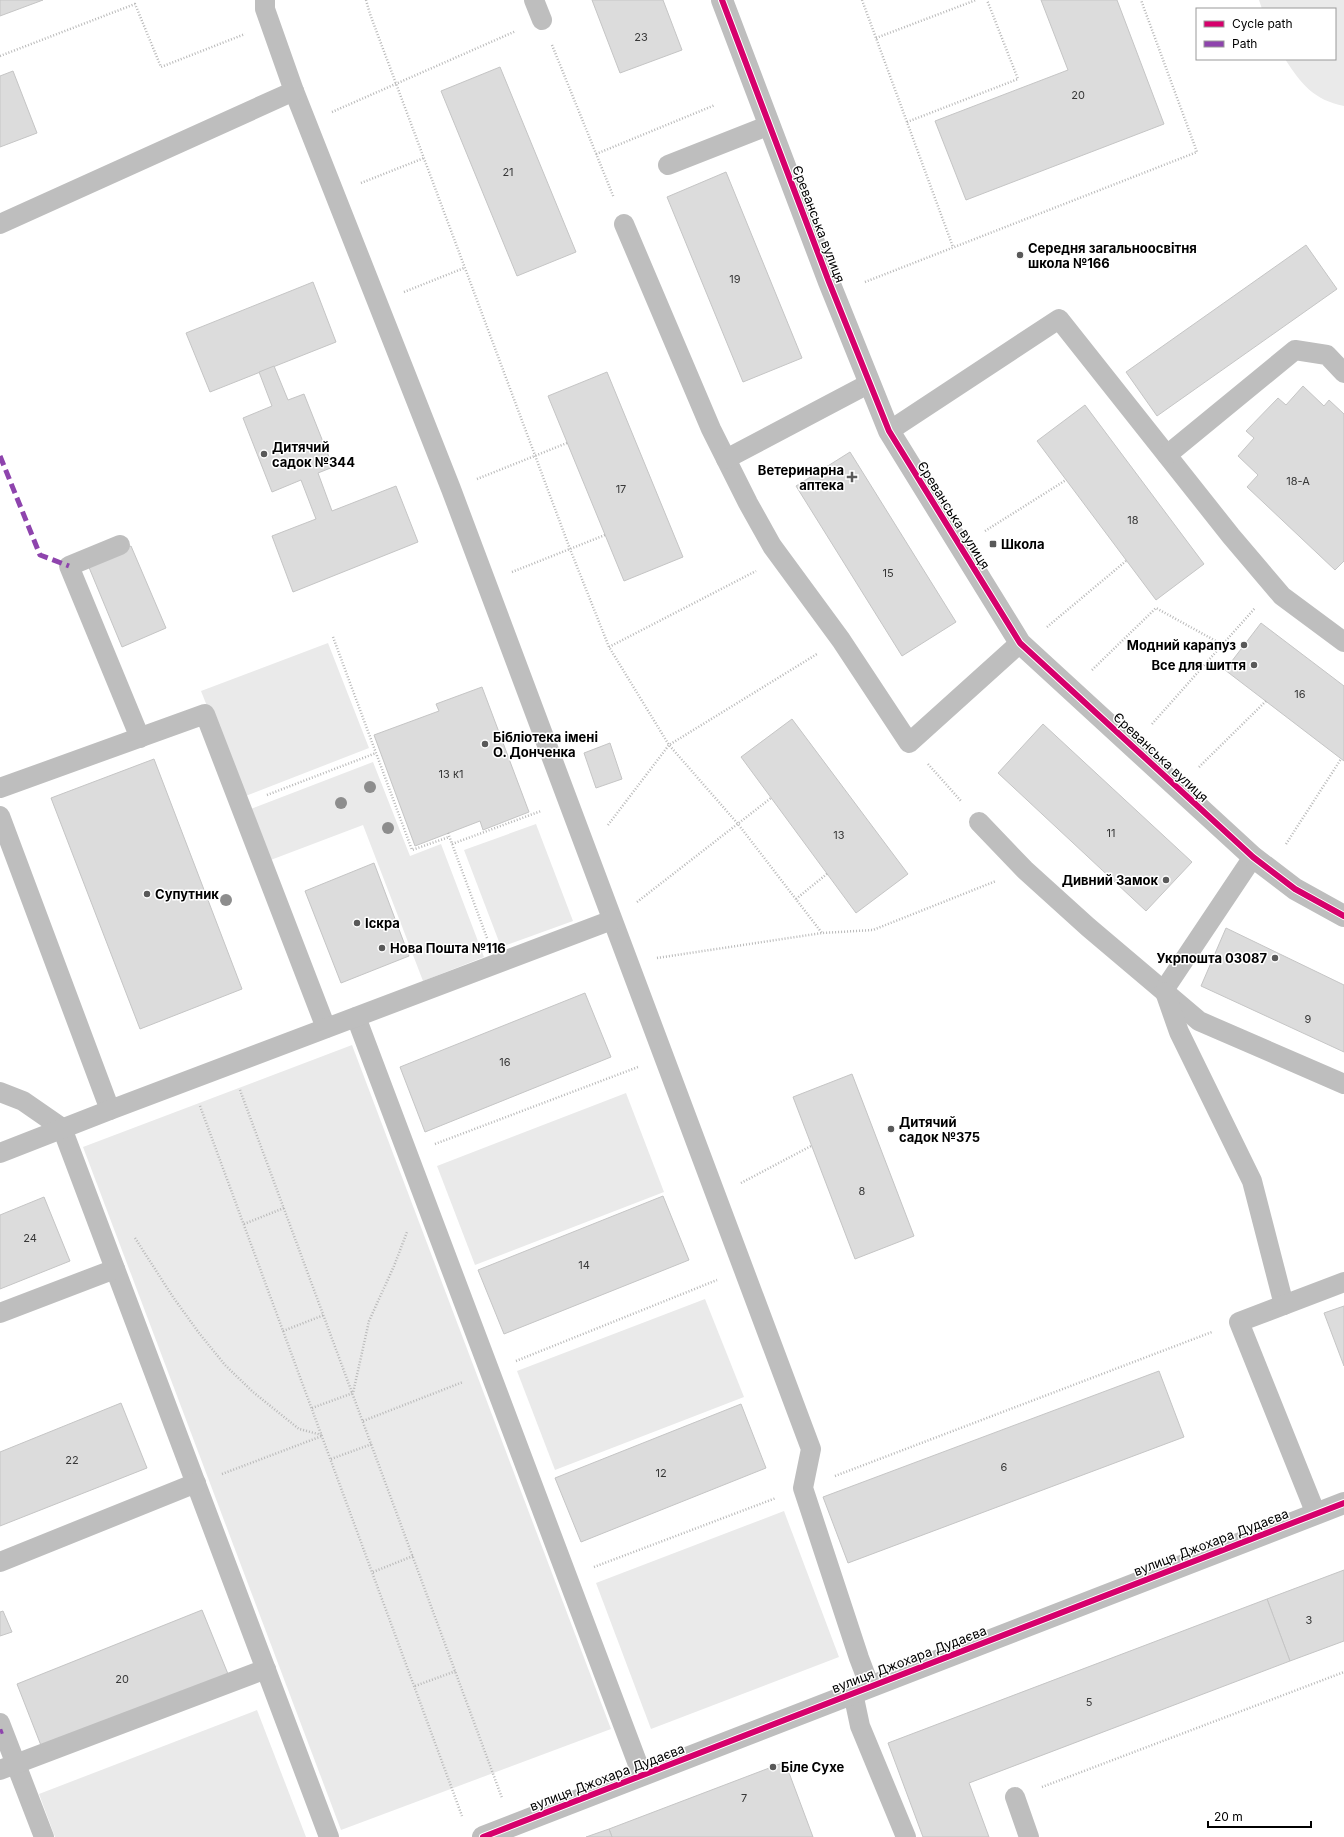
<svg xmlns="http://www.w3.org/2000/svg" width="1344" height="1837" font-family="Inter,sans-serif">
<rect width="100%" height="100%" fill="#fff"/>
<!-- green -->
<g fill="#eaeaea">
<path d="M1259,0H1344V106C1314,100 1301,84 1285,59H1335V9H1262Z"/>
<polygon points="328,643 369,748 243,797 201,691"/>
<polygon points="373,762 410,856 441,844 484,957 423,981 363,825 268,861 248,810"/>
<polygon points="536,824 573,921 501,947 464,850"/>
<polygon points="352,1045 611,1729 341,1830 83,1147"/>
<polygon points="626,1093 664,1192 475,1265 437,1166"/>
<polygon points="705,1299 744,1397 555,1470 517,1371"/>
<polygon points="784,1511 839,1657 651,1729 596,1583"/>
<polygon points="257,1710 306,1837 55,1837 39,1794"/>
</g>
<!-- building -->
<g fill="#dcdcdc" stroke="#c5c5c5">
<polygon points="0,0 43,0 0,16"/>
<polygon points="592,0 663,0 682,50 620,73"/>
<polygon points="1041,0 1117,0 1164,124 966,200 935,121 1068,70"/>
<polygon points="500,67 576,252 517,276 441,91"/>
<polygon points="13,71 37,133 0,147 0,76"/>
<polygon points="726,172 802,358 743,382 667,197"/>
<polygon points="1306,245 1337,289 1157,416 1126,372"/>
<polygon points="313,282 336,342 210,392 186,333"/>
<polygon points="274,366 288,400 304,394 333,467 318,473 332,511 396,486 418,542 293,592 272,536 316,519 301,480 272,492 243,418 272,406 259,372"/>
<polygon points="607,372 683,557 624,581 548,396"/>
<polygon points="1303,386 1324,406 1329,400 1344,414 1344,561 1335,570 1247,487 1258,475 1238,456 1254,438 1246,431 1278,398 1286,405"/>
<polygon points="1085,405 1204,564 1156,600 1037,441"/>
<polygon points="850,452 956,622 902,656 796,486"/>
<polygon points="131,546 166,628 122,647 88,565"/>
<polygon points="1261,623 1344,686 1344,761 1225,670"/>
<polygon points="482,687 529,812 483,830 480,821 415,846 374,735 439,711 436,704"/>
<polygon points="792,719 908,874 856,913 741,757"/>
<polygon points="1043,724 1192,862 1146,911 998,773"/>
<polygon points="610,743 622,779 596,788 584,753"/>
<polygon points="154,759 242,989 140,1029 51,798"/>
<polygon points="374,863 409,956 341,983 305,891"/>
<polygon points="1226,928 1344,985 1344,1052 1201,986"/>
<polygon points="585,993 611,1057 425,1132 400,1067"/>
<polygon points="852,1074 914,1236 855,1259 793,1097"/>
<polygon points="663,1196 689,1260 504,1334 478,1270"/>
<polygon points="44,1197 70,1261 0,1289 0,1215"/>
<polygon points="1344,1306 1344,1366 1324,1313"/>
<polygon points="1159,1371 1184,1437 848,1563 823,1497"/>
<polygon points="121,1403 147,1468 0,1526 0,1452"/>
<polygon points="741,1404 766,1468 581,1542 555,1478"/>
<polygon points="1344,1570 1344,1641 1290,1661 1267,1599"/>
<polygon points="1267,1599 1290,1661 969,1783 989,1837 923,1837 888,1743"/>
<polygon points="202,1610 228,1674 42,1748 17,1684"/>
<polygon points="3,1611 12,1632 0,1636 0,1612"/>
<polygon points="785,1762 813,1837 612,1837 609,1829"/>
<polygon points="609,1829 612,1837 586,1837"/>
</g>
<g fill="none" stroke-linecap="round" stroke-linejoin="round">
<!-- path -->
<g stroke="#b8b8b8" stroke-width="2.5" stroke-dasharray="1 2" stroke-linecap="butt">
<polyline points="366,0 370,14 570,549 609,647 669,745 738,824 822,933"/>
<polyline points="862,0 953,247"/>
<polyline points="876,38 976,0"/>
<polyline points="552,45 614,198"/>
<polyline points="0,56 135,4 161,67 245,34"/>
<polyline points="332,112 516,31"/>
<polyline points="907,122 1018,79 987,0"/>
<polyline points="596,154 715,105"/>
<polyline points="361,183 424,158"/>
<polyline points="865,282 1197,152 1141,0"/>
<polyline points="404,292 464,268"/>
<polyline points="477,479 567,443"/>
<polyline points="985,531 1066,480"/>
<polyline points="512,572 605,535"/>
<polyline points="1047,627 1126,561"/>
<polyline points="333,637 412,850 449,837"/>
<polyline points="609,647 756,571"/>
<polyline points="1092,670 1156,608 1223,645"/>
<polyline points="1152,724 1255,608"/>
<polyline points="928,764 961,801"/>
<polyline points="1199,767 1266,701"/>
<polyline points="267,795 376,753"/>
<polyline points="608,825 669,745 817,654"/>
<polyline points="448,833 487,938"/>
<polyline points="452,844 541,811"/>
<polyline points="1286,844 1341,759"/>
<polyline points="796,899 828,873"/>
<polyline points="637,902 771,798"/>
<polyline points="657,958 822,933 873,930 996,881"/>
<polyline points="240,1090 502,1798"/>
<polyline points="200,1106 462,1816"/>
<polyline points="435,1144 638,1067"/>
<polyline points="741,1183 811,1146"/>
<polyline points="244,1224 284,1208"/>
<polyline points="135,1238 173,1297 199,1333 225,1365 253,1392 299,1429 322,1435"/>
<polyline points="283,1331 324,1315"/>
<polyline points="516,1361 717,1280"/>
<polyline points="312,1408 353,1393 369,1321 394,1266 407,1232"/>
<polyline points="363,1421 463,1382"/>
<polyline points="331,1459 372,1444"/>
<polyline points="222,1474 322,1436"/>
<polyline points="835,1476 1212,1332"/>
<polyline points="594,1567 776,1498"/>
<polyline points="373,1572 413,1556"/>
<polyline points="415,1686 456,1671"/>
<polyline points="1042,1787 1344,1672"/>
</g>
<!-- lane -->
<g stroke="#bebebe" stroke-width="20">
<polyline points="265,0 265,9 294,91 451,489 811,1449 803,1488 859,1658 870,1687"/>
<polyline points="534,0 542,20"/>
<polyline points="668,165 770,125"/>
<polyline points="0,224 294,91"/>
<polyline points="624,224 711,429 748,503 772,546 841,640 909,743 1020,643"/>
<polyline points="889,431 1059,319 1231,536 1282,596 1344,642"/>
<polyline points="1167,455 1295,350 1327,355 1344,373"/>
<polyline points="726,459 870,383"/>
<polyline points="120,545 69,566 140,738"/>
<polyline points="0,788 205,714 326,1028"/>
<polyline points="0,816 110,1110"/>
<polyline points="979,822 1025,870 1088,927 1199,1021 1344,1084"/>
<polyline points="1164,990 1253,857"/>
<polyline points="1165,992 1179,1032 1252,1181 1284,1305"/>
<polyline points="356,1017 642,1775"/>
<polyline points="0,1092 23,1101 62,1128 329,1837"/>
<polyline points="0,1153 110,1110 612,920"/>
<polyline points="0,1313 115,1269"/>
<polyline points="1316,1514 1239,1322 1344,1282"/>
<polyline points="0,1562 196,1483"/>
<polyline points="853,1693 860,1726 906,1837"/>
<polyline points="0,1723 44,1837"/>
<polyline points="0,1770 266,1669"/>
<polyline points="1015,1797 1029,1837"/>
</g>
<!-- street -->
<g stroke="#bebebe" stroke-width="22">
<polyline points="722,0 829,282 889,431 1020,643 1253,857 1295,889 1344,916"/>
<polyline points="483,1837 1344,1503"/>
</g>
<!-- quiet -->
<g stroke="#8e44ad" stroke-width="5" stroke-dasharray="10 5" stroke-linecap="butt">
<polyline points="0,456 40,555 69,566"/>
<polyline points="0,1732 3,1731"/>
</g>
<defs>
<g id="cycleway">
<polyline points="722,0 829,282 889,431 1020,643 1253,857 1295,889 1344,916"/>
<polyline points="483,1837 1344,1503"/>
</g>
</defs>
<!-- cycleway casing -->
<use href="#cycleway" stroke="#fff" stroke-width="8"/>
<!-- cycleway -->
<use href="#cycleway" stroke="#d6006c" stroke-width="6"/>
</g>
<!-- trees -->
<g fill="#8d8d8d">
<circle cx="370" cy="787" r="6"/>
<circle cx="341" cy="803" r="6"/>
<circle cx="388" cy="828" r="6"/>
<circle cx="226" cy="900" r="6"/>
</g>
<!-- markers -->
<g fill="#595959" stroke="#fff" stroke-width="1.5">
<circle cx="1020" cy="255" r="4"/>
<circle cx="264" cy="454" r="4"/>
<path d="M850 471h4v4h4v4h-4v4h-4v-4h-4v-4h4z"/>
<rect x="989" y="540" width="8" height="8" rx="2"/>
<circle cx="1244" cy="645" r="4"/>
<circle cx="1254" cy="665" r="4"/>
<circle cx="485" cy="744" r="4"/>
<circle cx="1166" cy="880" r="4"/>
<circle cx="147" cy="894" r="4"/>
<circle cx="357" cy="923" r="4"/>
<circle cx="382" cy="948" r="4"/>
<circle cx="1275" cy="958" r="4"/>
<circle cx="891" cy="1129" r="4"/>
<circle cx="773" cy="1767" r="4"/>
</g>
<g text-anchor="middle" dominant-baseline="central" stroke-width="3" stroke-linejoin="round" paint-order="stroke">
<!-- number labels -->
<g font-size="11" fill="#373737">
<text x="641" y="37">23</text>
<text x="1078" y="95">20</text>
<text x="508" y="172">21</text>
<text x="735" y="279">19</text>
<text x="1298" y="481">18-А</text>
<text x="621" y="489">17</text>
<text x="1133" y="520">18</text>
<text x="888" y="573">15</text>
<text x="1300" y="694">16</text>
<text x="451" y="774">13 к1</text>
<text x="1111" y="833">11</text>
<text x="839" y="835">13</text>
<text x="1308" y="1019">9</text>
<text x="505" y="1062">16</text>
<text x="862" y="1191">8</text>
<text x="30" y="1238">24</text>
<text x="584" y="1265">14</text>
<text x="72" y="1460">22</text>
<text x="1004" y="1467">6</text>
<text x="661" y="1473">12</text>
<text x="1309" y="1620">3</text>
<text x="122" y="1679">20</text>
<text x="1089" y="1702">5</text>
<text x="744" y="1798">7</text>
</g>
<!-- street labels -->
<g font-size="13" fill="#000" stroke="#fff">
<text transform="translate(819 224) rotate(69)">Єреванська вулиця</text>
<text transform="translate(954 515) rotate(58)">Єреванська вулиця</text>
<text transform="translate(1161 757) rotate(43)">Єреванська вулиця</text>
<text transform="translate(1211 1542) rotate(-21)">вулиця Джохара Дудаєва</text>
<text transform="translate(909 1659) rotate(-21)">вулиця Джохара Дудаєва</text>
<text transform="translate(607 1777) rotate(-21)">вулиця Джохара Дудаєва</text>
</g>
<!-- poi labels -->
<g font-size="13" font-weight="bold" fill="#000" stroke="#fff" text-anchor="start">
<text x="1028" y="248">Середня загальноосвітня<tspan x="1028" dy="15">школа №166</tspan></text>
<text x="272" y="447">Дитячий<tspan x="272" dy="15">садок №344</tspan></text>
<text x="844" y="470" text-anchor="end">Ветеринарна<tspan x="844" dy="15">аптека</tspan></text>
<text x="1001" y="544">Школа</text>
<text x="1236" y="645" text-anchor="end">Модний карапуз</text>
<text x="1246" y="665" text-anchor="end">Все для шиття</text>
<text x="493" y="737">Бібліотека імені<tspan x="493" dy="15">О. Донченка</tspan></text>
<text x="1158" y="880" text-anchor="end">Дивний Замок</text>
<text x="155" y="894">Супутник</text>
<text x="365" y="923">Іскра</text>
<text x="390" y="948">Нова Пошта №116</text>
<text x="1267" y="958" text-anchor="end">Укрпошта 03087</text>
<text x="899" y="1122">Дитячий<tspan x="899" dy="15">садок №375</tspan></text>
<text x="781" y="1767">Біле Сухе</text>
</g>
</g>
<!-- legend -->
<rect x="1196" y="8" width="140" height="52" fill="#ffffff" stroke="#999999"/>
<rect x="1204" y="21" width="20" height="6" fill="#d6006c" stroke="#999999"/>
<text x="1232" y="28" font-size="12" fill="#000000">Cycle path</text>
<rect x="1204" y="41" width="20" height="6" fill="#8e44ad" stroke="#999999"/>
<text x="1232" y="48" font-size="12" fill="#000000">Path</text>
<!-- scale -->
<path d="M1208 1821v6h103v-6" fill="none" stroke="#000000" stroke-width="2"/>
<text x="1214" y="1821" font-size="12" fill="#000000" stroke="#ffffff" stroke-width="3" paint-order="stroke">20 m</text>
</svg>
